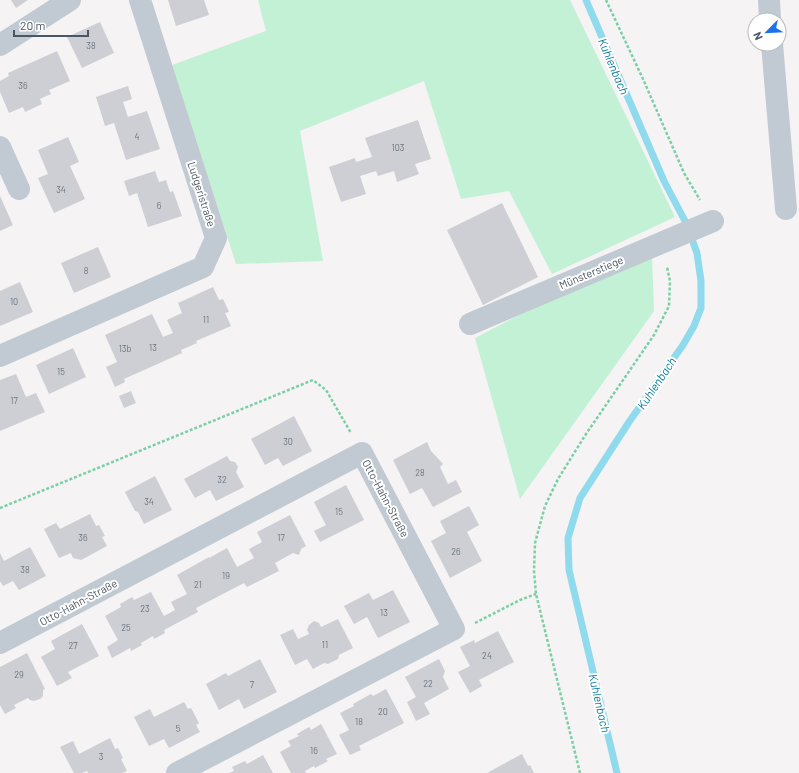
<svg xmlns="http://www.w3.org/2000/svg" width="799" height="773" font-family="Barlow,sans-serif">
<rect width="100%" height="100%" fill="#f5f3f3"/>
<!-- green -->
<g fill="#c3f1d5">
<polygon points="258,0 570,0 675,217 552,274 509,191 461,199 424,81 300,131 323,261 236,264 172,65 266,31"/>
<polygon points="652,257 654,311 520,499 475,338 561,293"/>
</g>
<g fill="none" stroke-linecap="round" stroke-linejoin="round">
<!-- stream -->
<polyline stroke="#90daee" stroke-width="7" points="586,0 664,181 686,223 697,253 701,281 701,308 694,326 683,345 629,422 580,498 568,538 569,570 617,773"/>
</g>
<!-- building -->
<g fill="#cdcfd5">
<polygon points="11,0 28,0 16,8"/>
<polygon points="168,0 204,0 209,15 176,26"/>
<polygon points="100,22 114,53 82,68 67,37"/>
<polygon points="57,51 70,81 49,90 51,94 40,99 42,104 25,112 23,107 9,113 0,92 0,81 9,76 8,73"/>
<polygon points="128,86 132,99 123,102 128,117 147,111 160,149 126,160 114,123 105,126 96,97"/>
<polygon points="418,120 431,159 415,164 419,174 397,182 394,171 378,176 376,171 360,176 366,194 341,202 329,167 355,158 356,162 372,157 365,138"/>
<polygon points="68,137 79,162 70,166 85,199 54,213 38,178 48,174 38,150"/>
<polygon points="155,171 159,182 166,180 170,192 173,191 182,216 148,227 137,193 129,196 124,181"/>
<polygon points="0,196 13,225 0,231"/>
<polygon points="502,203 538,277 483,305 447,230"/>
<polygon points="98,247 111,277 74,293 61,263"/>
<polygon points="20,282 33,312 0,326 0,291"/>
<polygon points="213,287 219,300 223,299 229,312 225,313 231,326 196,341 197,343 181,350 182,353 124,379 125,382 115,387 106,367 117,362 105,335 152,314 163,337 173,333 167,320 182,313 178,303"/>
<polygon points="73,348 86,377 49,394 36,365"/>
<polygon points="16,374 26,397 36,393 45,412 0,431 0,380"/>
<polygon points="131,391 136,403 124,408 119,396"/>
<polygon points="294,416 312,451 283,466 278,458 265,465 251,439"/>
<polygon points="427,442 431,451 443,464 440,467 448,484 456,480 462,492 433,507 422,488 410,494 393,460"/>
<polygon points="227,456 230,461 235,462 238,467 236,472 244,487 216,501 210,490 195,498 184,479"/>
<polygon points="155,476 172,510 144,524 138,512 135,511 125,492"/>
<polygon points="346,485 364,520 320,542 314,531 326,525 314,502"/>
<polygon points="469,506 479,525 467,532 482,561 450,578 431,541 446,533 440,521"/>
<polygon points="90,514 96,526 99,525 105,536 102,537 107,546 81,560 73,558 71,553 59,558 44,529 56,523 60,529"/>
<polygon points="290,515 306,546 301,549 299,555 293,553 275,563 279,571 247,587 244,583 196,608 198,612 164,630 165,633 154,639 153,636 141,643 142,645 131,651 130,648 112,658 107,647 118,640 105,616 121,607 120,604 132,597 134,600 151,592 164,616 175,610 171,602 187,594 177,575 209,557 209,558 227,548 237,567 254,558 249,549 262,542 257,532"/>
<polygon points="30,547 46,576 19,590 13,581 3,586 0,581 0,553 4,561"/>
<polygon points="393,590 410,622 378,638 367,617 354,624 344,606 369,593 373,600"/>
<polygon points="338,619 353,648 339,655 338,659 328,664 324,663 313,669 307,659 295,665 280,635 293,629 298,639 309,634 307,630 309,625 314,621 319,623 321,627"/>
<polygon points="82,624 99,656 68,672 72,678 57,686 41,657 55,649 51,641"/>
<polygon points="498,631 514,662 479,680 482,686 470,693 458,672 470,666 460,647 474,640 475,643"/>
<polygon points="27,653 45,689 43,690 43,696 40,699 34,701 30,700 28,698 14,705 16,708 5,714 0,705 0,667"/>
<polygon points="260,659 277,692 244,709 239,699 219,710 206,684 226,673 228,676"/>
<polygon points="439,659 445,671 443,677 449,689 424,703 430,714 416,721 407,702 416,697 405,677"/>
<polygon points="386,689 404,723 359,746 361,750 350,755 339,735 349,730 340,713 354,706 353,704 371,694 373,696"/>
<polygon points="184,702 188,709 191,708 199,723 196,725 200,732 169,748 164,739 149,746 134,717 150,709 154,717"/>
<polygon points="321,724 337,754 326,759 328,761 315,768 314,766 305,771 306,773 291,773 280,752 291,746 288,741 299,736 297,734 309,727 311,730"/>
<polygon points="110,738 115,749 118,748 123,758 121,759 127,771 122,773 88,773 87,771 82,773 74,773 60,747 73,741 79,754"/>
<polygon points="522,754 528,766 530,765 534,773 487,773"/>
<polygon points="263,755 273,773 229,773 234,771 232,767 245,761 247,764"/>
</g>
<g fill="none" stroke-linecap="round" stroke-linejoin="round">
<!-- path -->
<g stroke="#7ad0a6" stroke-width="2.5" stroke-dasharray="3 2" stroke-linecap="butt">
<polyline points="606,0 643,79 684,173 700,200"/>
<polyline points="0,508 313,380 326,390 351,433"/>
<polyline points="475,623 520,600 536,594"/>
<polyline points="580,773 536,594 534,571 535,543 545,506 558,479 586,434 654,335 669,306 670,281 667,267"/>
</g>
<!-- minor -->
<g stroke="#c1cad2" stroke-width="22">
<polyline points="769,0 770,20"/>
<polyline points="772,44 786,209"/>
<polyline points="0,45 70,0"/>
<polyline points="0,147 19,189"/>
<polyline points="470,324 713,221"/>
<polyline points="0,356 203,267 216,238 140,0"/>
<polyline points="0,643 362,453 454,629 177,773"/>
</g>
</g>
<g text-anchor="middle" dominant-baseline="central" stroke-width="4" stroke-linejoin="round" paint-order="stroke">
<!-- number labels -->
<g font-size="9" fill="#6b747e">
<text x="91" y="45">38</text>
<text x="23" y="85">36</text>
<text x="137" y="136">4</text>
<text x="398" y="147">103</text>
<text x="61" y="189">34</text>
<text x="159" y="205">6</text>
<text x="86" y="270">8</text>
<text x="14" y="301">10</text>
<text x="206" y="319">11</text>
<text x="153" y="347">13</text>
<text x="125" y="348">13b</text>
<text x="61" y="371">15</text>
<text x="14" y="400">17</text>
<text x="288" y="441">30</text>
<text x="420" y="472">28</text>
<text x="222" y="479">32</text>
<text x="149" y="501">34</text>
<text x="339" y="511">15</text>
<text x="83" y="537">36</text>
<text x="281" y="537">17</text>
<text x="456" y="551">26</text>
<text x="25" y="569">38</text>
<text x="226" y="575">19</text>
<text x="198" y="584">21</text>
<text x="145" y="608">23</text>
<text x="384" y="612">13</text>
<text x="126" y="627">25</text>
<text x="325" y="644">11</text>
<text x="73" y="645">27</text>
<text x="487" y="655">24</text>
<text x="19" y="674">29</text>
<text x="428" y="683">22</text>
<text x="252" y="684">7</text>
<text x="383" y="711">20</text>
<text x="359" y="721">18</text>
<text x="178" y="728">5</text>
<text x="314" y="750">16</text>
<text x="101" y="756">3</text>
</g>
<!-- street labels -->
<g font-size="11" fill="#4a5661" stroke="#fff">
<text transform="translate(202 194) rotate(72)">Ludgeristraße</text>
<text transform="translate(591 272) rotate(-23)">Münsterstiege</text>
<text transform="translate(386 498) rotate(62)">Otto-Hahn-Straße</text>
<text transform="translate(78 602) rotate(-28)">Otto-Hahn-Straße</text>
</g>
<!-- water labels -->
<g font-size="12" font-style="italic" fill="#0c7c9b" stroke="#fff">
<text transform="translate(614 66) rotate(67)">Kuhlenbach</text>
<text transform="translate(656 383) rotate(-56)">Kuhlenbach</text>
<text transform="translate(600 703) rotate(77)">Kuhlenbach</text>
</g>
</g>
<!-- north arrow -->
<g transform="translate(767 32) rotate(246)"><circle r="19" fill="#ffffff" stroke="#b7bbc0"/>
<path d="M0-3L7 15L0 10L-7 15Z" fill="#1a73e8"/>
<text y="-6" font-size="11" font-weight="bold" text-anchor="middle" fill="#4a5661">N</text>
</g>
<!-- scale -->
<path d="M14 30v6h74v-6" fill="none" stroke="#4a5661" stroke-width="2"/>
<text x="20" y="30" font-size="12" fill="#4a5661" stroke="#ffffff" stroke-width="3" paint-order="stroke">20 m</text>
</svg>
